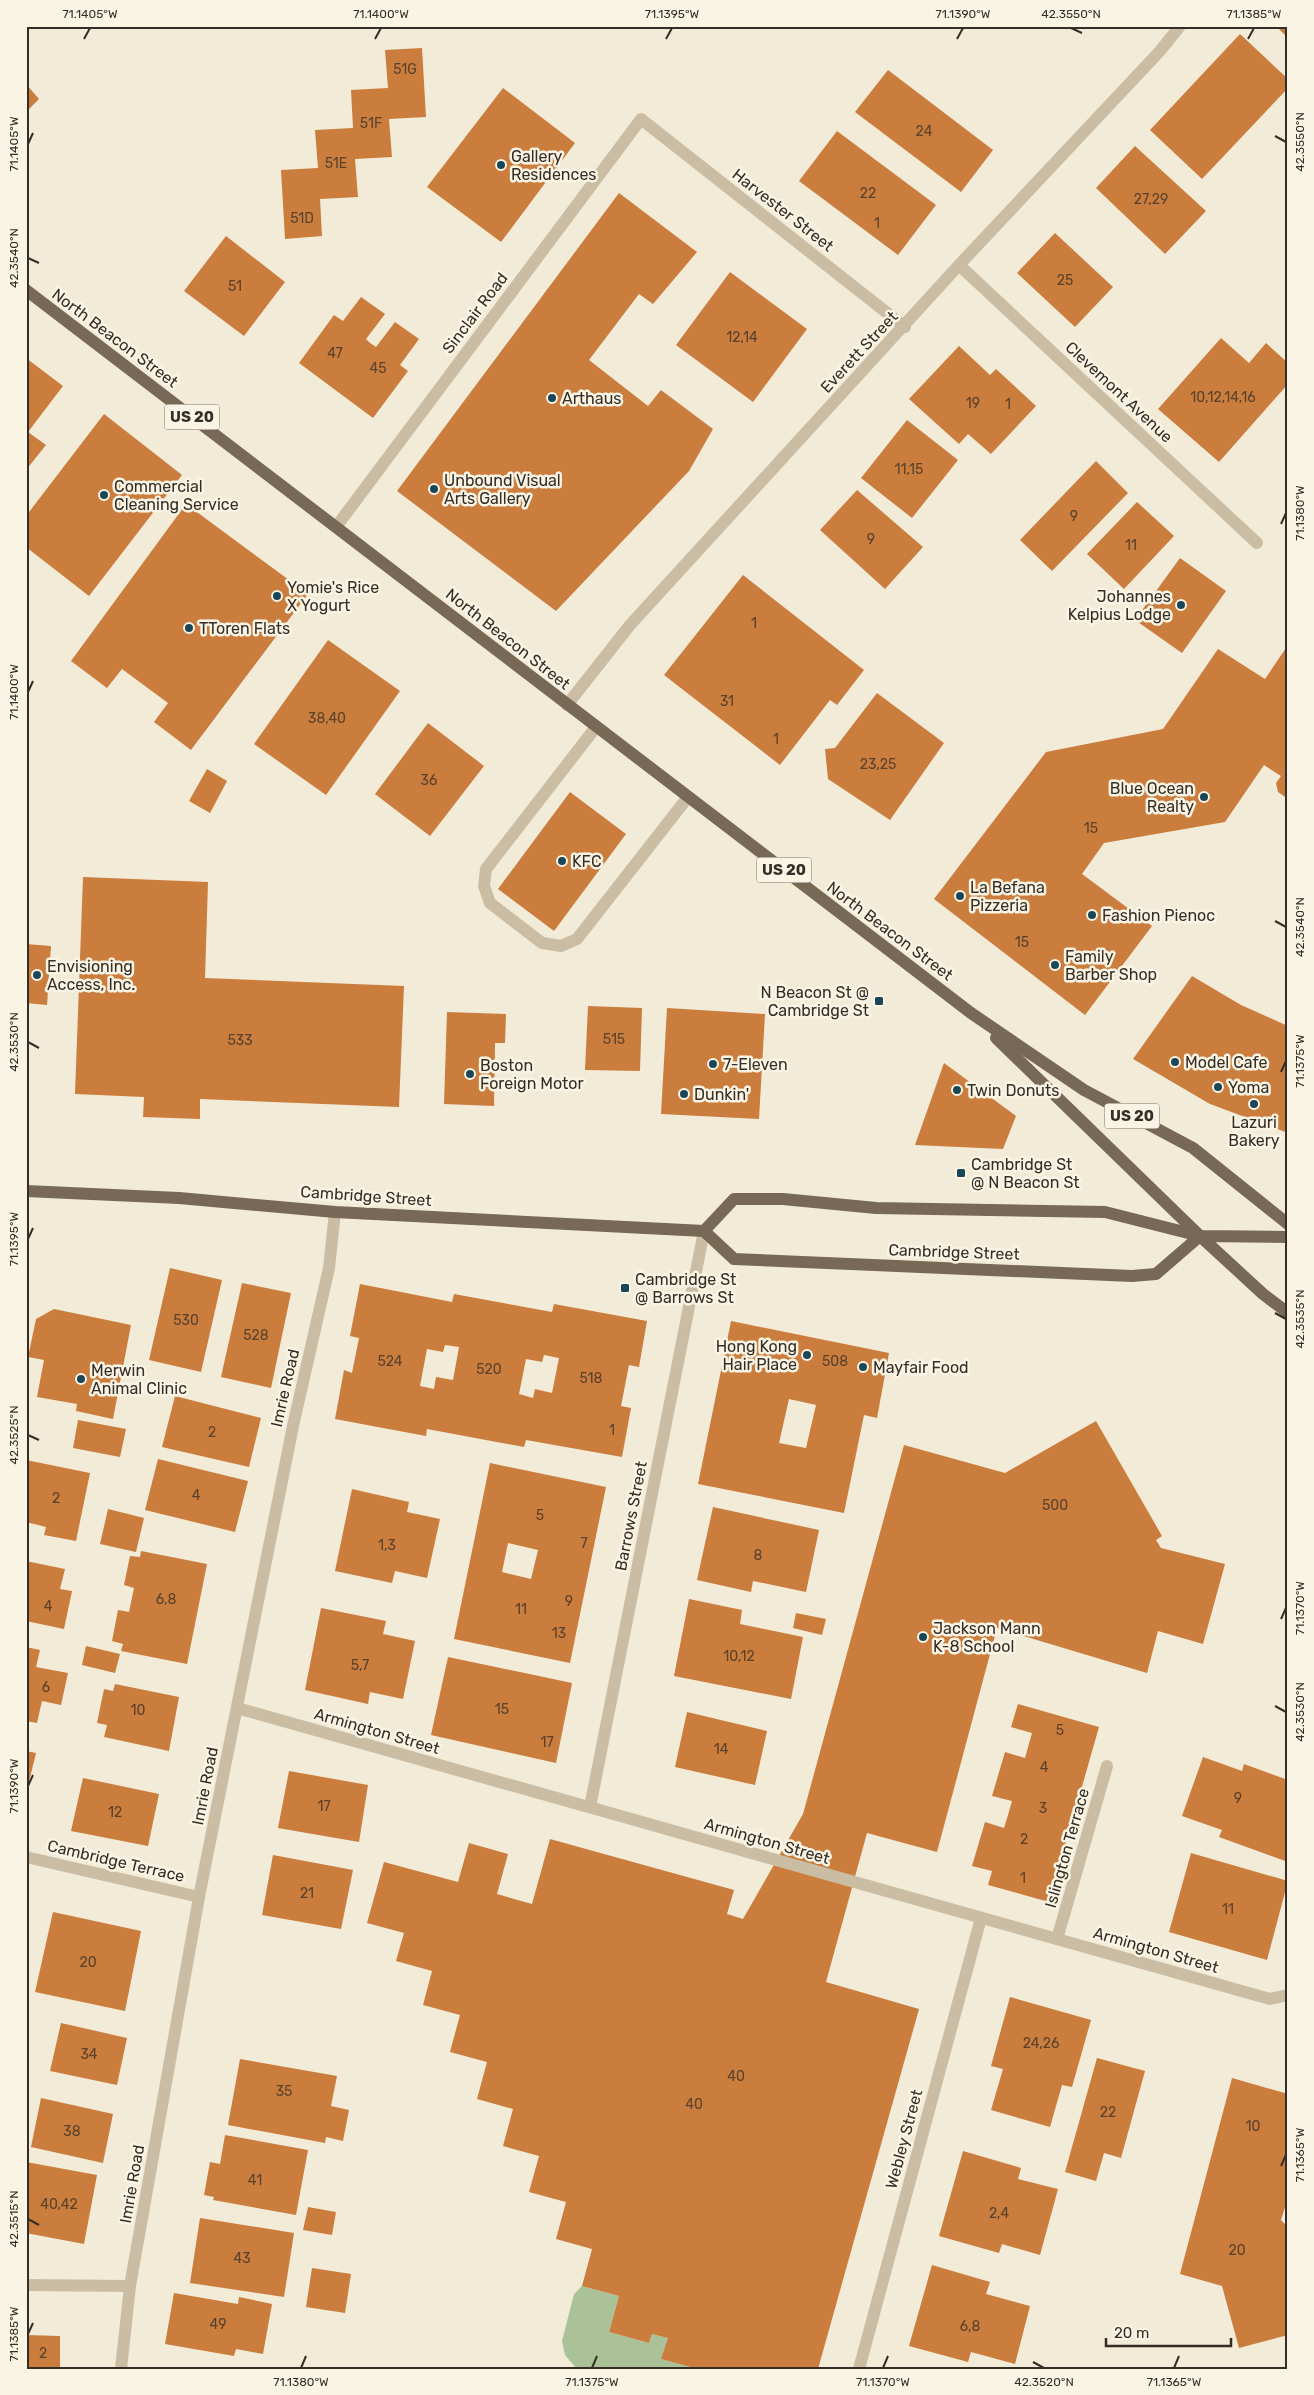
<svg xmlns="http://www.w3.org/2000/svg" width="1314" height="2395" font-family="Rubik,sans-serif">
<rect width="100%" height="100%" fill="#f2ebd8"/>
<!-- green -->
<polygon fill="#abc198" points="582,2286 619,2296 609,2332 649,2343 652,2334 668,2338 662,2359 698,2369 577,2369 565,2355 562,2341 574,2294"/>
<!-- building -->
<g fill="#cb7d3d" fill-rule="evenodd">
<polygon points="1276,26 1288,26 1288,38"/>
<polygon points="1240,34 1288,79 1288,88 1202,179 1150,130"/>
<polygon points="422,48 426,117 389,119 392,157 355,159 358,197 320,199 322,236 285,239 281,170 318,168 315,130 353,128 351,90 388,88 385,50"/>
<polygon points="888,70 993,150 961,192 855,112"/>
<polygon points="26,84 39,99 26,112"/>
<polygon points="503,88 575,143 501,242 427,187"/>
<polygon points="837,131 936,205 898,255 799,181"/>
<polygon points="1135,146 1206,211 1165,254 1096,188"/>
<polygon points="619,193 697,252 653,304 639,294 589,360 648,406 661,390 713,429 689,471 556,611 397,491"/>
<polygon points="1055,233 1113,287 1075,327 1017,273"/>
<polygon points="226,236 285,282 244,336 184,291"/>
<polygon points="730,272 807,329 753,402 676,345"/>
<polygon points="361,297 385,314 366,339 370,343 376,347 395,322 419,339 400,365 408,371 373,418 299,363 334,315 343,321"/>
<polygon points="1221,338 1249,363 1266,343 1288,363 1288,384 1219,462 1158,409"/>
<polygon points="959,346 990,375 996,369 1036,406 991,454 968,434 959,444 909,399"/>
<polygon points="26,358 63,386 28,432 46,445 26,470"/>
<polygon points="104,414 182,475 89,596 26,547 26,516"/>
<polygon points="907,420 958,460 912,518 861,478"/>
<polygon points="1096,461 1128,493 1052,571 1020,540"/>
<polygon points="857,490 923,547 885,589 820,530"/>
<polygon points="1137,502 1174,536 1124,589 1087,554"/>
<polygon points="186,504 308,594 191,750 154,722 168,703 122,669 107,688 71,661"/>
<polygon points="1180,558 1226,591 1182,653 1135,620"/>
<polygon points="743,575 864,670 837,705 830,700 780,765 664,675"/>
<polygon points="328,640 400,691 326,795 254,744"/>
<polygon points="1288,645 1288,799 1278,792 1276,783 1281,776 1264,765 1225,822 1104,843 1082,874 1152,926 1085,1015 934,899 1046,752 1163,729 1218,649 1265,679"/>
<polygon points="877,693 944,743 890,820 828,779 825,749 835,748"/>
<polygon points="428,723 484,766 430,836 375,794"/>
<polygon points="207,769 227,781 210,813 189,801"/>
<polygon points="570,792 626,834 554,931 498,889"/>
<polygon points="83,877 208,882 205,978 404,986 399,1107 200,1099 200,1119 143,1117 144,1097 75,1094"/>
<polygon points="26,944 51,946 47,1005 26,1003"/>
<polygon points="1192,976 1241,1005 1288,1026 1288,1133 1210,1104 1133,1059"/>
<polygon points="588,1006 642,1008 640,1071 585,1070"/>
<polygon points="667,1008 765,1014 759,1119 661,1114"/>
<polygon points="447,1012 506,1014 505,1043 495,1043 494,1106 444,1104"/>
<polygon points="944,1063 1016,1116 1003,1149 915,1145"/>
<polygon points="170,1268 222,1280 201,1372 149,1360"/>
<polygon points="242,1283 291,1293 271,1388 221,1377"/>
<path d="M360,1284L452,1302L454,1294L552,1312L554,1304L647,1321L639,1367L629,1365L621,1406L631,1408L622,1457L526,1440L524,1447L427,1429L426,1436L335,1419L344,1370L352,1373L359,1338L350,1336ZM445,1345L459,1347L453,1380L436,1377L434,1389L420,1386L427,1349L443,1352ZM544,1355L559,1358L552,1393L535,1389L533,1398L519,1394L526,1359L542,1362Z"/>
<polygon points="54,1309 131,1325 113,1419 76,1411 77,1404 37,1397 44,1360 28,1357 36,1319"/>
<path d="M731,1321L889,1353L877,1418L864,1415L844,1513L698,1484ZM789,1399L816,1405L806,1448L779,1443Z"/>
<polygon points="175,1396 261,1418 249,1467 162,1447"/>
<polygon points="78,1420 126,1429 120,1457 73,1448"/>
<polygon points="1096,1421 1162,1536 1156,1540 1161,1548 1225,1564 1203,1644 1158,1631 1147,1673 997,1628 937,1852 867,1833 826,1982 919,2009 818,2369 698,2369 661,2359 668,2338 652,2334 649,2343 609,2332 619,2296 582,2286 592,2249 556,2239 566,2202 529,2192 539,2156 503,2146 513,2109 477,2099 487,2062 450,2052 460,2015 423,2005 432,1971 396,1961 404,1933 367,1923 384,1862 458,1882 469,1843 508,1854 497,1894 532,1904 550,1839 734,1890 727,1914 743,1919 803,1814 904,1445 1005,1473"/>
<polygon points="158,1459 248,1481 235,1532 145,1510"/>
<polygon points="26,1460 90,1473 76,1541 44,1535 46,1527 26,1522"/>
<path d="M490,1463L606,1487L570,1663L454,1639ZM508,1543L538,1550L531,1579L502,1572Z"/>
<polygon points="352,1489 409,1502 407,1512 440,1519 427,1578 395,1571 392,1583 335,1571"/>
<polygon points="713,1507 819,1530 806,1592 753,1581 751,1592 697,1580"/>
<polygon points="108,1509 144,1518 136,1552 100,1544"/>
<polygon points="141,1551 207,1564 187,1664 121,1651 123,1644 112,1641 118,1610 129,1612 134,1588 124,1585 130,1556 140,1557"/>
<polygon points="26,1561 65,1569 60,1589 72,1591 64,1629 26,1621"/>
<polygon points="689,1599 742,1610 740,1624 803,1637 791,1699 674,1676"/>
<polygon points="321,1608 386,1621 383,1634 415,1641 403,1699 370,1692 368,1704 305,1690"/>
<polygon points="796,1613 826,1619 822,1635 793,1628"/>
<polygon points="86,1646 120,1654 115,1673 82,1665"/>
<polygon points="26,1647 40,1650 36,1667 68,1673 61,1705 42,1701 37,1723 26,1721"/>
<polygon points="448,1657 572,1683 556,1763 431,1735"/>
<polygon points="115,1684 179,1697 169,1751 104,1737 107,1725 97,1723 104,1689 113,1691"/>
<polygon points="1018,1704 1099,1727 1049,1902 988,1885 992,1871 972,1866 985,1822 1004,1828 1008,1815 1012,1801 992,1796 1005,1752 1025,1758 1032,1733 1011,1727"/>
<polygon points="687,1712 767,1731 755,1785 675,1767"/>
<polygon points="26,1751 36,1753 27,1790 26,1790"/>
<polygon points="1203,1757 1242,1771 1244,1764 1288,1780 1288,1862 1219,1837 1222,1830 1182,1816"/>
<polygon points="289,1771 368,1785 359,1842 278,1828"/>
<polygon points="83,1778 159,1794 148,1846 71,1831"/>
<polygon points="1191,1853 1288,1881 1267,1960 1169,1932"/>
<polygon points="273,1855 353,1870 341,1929 262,1915"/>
<polygon points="53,1912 141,1931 125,2011 35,1992"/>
<polygon points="1010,1997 1091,2020 1072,2087 1062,2085 1050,2127 991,2110 1003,2069 991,2066"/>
<polygon points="61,2023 127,2038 117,2085 50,2071"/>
<polygon points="1097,2058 1145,2071 1121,2158 1104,2153 1096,2181 1065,2172"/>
<polygon points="240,2059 337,2076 331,2106 349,2110 343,2141 326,2137 325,2143 228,2125"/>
<polygon points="1232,2078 1288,2094 1288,2198 1281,2220 1288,2227 1288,2335 1239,2348 1222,2286 1180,2274"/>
<polygon points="41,2098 113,2114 103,2163 31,2147"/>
<polygon points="225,2135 308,2150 296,2215 213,2200 214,2197 204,2195 210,2162 220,2164"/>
<polygon points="963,2151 1021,2168 1018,2179 1058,2189 1040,2255 1002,2244 999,2253 939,2236"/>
<polygon points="26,2162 97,2175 84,2244 26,2233"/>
<polygon points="308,2207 336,2212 332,2235 303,2230"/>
<polygon points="200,2218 294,2233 284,2297 190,2283"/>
<polygon points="932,2265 990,2282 986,2294 1030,2306 1015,2364 971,2352 968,2362 909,2346"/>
<polygon points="312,2268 351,2274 345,2313 306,2307"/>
<polygon points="174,2293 238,2304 239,2297 272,2304 263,2354 236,2349 234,2356 165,2344"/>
<polygon points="26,2335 60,2336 60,2369 26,2369"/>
</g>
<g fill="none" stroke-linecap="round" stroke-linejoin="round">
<!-- minor -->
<g stroke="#cabda4" stroke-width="12">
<polyline points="959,265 1257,543"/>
<polyline points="336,527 641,119 905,327"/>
<polyline points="567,705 630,625 959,265 1160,51 1180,26"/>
<polyline points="596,727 486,869 484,886 490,903 542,943 561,946 577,939 688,797"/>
<polyline points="237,1708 1270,1999 1288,1995"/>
<polyline points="590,1807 704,1231"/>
<polyline points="26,1857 199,1897"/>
<polyline points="1057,1939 1107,1766"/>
<polyline points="26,2285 130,2286"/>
<polyline points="121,2369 130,2286 199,1897 293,1426 329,1268 335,1212"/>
<polyline points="859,2369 981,1918"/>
</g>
<!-- major -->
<g stroke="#786856" stroke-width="12">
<polyline points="26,290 971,1013 1084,1090 1193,1148 1288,1224"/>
<polyline points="996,1038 1200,1236 1263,1294 1288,1313"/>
<polyline points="26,1191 179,1198 335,1212 704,1231 734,1259 1132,1276 1156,1274 1200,1236"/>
<polyline points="704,1231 734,1199 783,1199 876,1208 1105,1212 1200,1236 1288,1237"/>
</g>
</g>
<!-- ticks -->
<path fill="none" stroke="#352e26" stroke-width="2" d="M1071,28L1082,33M84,39L90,28M375,39L381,28M666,39L672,28M957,39L963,28M1248,39L1254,28M1275,136L1286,142M28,144L33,133M28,258L39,263M1281,524L1286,513M28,692L33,681M1275,921L1286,927M28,1042L39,1048M1281,1072L1286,1061M28,1239L33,1228M1275,1313L1286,1319M28,1435L39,1440M1281,1619L1286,1608M1275,1706L1286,1712M28,1786L33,1775M1281,2166L1286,2155M28,2219L39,2225M28,2334L33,2323M1033,2362L1044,2368M301,2368L306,2356M592,2368L597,2356M883,2368L888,2356M1174,2368L1179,2356"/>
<!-- markers -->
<g fill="#1a4758" stroke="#faf4e4" stroke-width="2">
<circle cx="501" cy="165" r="5"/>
<circle cx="552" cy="398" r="5"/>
<circle cx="434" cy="489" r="5"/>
<circle cx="104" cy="495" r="5"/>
<circle cx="277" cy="596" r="5"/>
<circle cx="1181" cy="605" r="5"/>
<circle cx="189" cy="628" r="5"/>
<circle cx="1204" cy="797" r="5"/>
<circle cx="562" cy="861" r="5"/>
<circle cx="960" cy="896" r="5"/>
<circle cx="1092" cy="915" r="5"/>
<circle cx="1055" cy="965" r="5"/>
<circle cx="37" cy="975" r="5"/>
<rect x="874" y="996" width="10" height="10" rx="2.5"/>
<circle cx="1175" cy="1062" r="5"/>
<circle cx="713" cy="1064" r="5"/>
<circle cx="470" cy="1074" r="5"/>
<circle cx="1218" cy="1087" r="5"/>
<circle cx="957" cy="1090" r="5"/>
<circle cx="684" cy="1094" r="5"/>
<circle cx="1254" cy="1104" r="5"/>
<rect x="956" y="1168" width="10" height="10" rx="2.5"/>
<rect x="620" y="1283" width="10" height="10" rx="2.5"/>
<circle cx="807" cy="1355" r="5"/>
<circle cx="863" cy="1367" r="5"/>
<circle cx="81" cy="1379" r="5"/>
<circle cx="923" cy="1637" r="5"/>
</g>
<g text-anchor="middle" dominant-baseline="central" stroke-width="5" stroke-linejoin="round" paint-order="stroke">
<!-- number labels -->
<g font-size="14" fill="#5a422c">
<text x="405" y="69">51G</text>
<text x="371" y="123">51F</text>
<text x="924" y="131">24</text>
<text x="336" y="163">51E</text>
<text x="868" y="193">22</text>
<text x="1151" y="199">27,29</text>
<text x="302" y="218">51D</text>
<text x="877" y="223">1</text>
<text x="1065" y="280">25</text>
<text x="235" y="286">51</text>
<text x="742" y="337">12,14</text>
<text x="335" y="353">47</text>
<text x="378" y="368">45</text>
<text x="1223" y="397">10,12,14,16</text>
<text x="973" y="403">19</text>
<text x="1008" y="404">1</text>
<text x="909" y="469">11,15</text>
<text x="1074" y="516">9</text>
<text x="871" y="539">9</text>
<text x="1131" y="545">11</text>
<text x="754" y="623">1</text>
<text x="727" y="701">31</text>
<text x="327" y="718">38,40</text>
<text x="776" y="739">1</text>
<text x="878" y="764">23,25</text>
<text x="429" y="780">36</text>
<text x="1091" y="828">15</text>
<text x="1022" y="942">15</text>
<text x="614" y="1039">515</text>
<text x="240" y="1040">533</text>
<text x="186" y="1320">530</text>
<text x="256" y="1335">528</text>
<text x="390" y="1361">524</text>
<text x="835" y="1361">508</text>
<text x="489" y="1369">520</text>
<text x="591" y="1378">518</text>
<text x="612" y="1430">1</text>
<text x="212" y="1432">2</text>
<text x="196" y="1495">4</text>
<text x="56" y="1498">2</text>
<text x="1055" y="1505">500</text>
<text x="540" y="1515">5</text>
<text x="584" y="1543">7</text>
<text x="387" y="1545">1,3</text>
<text x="758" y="1555">8</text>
<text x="166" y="1599">6,8</text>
<text x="569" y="1601">9</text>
<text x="48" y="1606">4</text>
<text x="521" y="1609">11</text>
<text x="559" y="1633">13</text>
<text x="739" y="1656">10,12</text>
<text x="360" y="1665">5,7</text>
<text x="46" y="1687">6</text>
<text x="502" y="1709">15</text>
<text x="138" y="1710">10</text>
<text x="1060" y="1730">5</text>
<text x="547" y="1742">17</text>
<text x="721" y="1749">14</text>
<text x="1044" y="1767">4</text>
<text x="1238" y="1798">9</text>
<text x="324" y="1806">17</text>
<text x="1043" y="1808">3</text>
<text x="115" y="1812">12</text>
<text x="1024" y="1839">2</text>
<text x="1023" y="1878">1</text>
<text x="307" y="1893">21</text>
<text x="1228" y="1909">11</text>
<text x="88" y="1962">20</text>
<text x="1041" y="2043">24,26</text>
<text x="89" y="2054">34</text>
<text x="736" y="2076">40</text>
<text x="284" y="2091">35</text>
<text x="694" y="2104">40</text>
<text x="1108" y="2112">22</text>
<text x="1253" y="2126">10</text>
<text x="72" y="2131">38</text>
<text x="255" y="2180">41</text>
<text x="59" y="2204">40,42</text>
<text x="999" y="2213">2,4</text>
<text x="1237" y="2250">20</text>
<text x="242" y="2258">43</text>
<text x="218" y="2324">49</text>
<text x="970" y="2326">6,8</text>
<text x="43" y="2353">2</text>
</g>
<!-- shield labels -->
<g fill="#faf4e4" stroke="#70695f" stroke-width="1">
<rect x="164.5" y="404.5" width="55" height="25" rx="4"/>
<rect x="756.5" y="857.5" width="55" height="25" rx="4"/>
<rect x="1104.5" y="1103.5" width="55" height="25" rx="4"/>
</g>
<g font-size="15" font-weight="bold" fill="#352e26">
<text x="192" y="417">US 20</text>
<text x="784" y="870">US 20</text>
<text x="1132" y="1116">US 20</text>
</g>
<!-- poi labels -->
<g font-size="16" fill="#352e26" stroke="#faf4e4" text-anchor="start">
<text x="511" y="156">Gallery<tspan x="511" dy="18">Residences</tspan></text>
<text x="562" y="398">Arthaus</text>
<text x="444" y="480">Unbound Visual<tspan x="444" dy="18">Arts Gallery</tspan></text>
<text x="114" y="486">Commercial<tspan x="114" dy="18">Cleaning Service</tspan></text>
<text x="287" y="587">Yomie's Rice<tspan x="287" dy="18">X Yogurt</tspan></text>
<text x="1171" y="596" text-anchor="end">Johannes<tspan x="1171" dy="18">Kelpius Lodge</tspan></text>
<text x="199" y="628">TToren Flats</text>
<text x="1194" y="788" text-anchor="end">Blue Ocean<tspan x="1194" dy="18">Realty</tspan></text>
<text x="572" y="861">KFC</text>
<text x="970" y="887">La Befana<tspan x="970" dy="18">Pizzeria</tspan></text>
<text x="1102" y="915">Fashion Pienoc</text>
<text x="1065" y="956">Family<tspan x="1065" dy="18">Barber Shop</tspan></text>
<text x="47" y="966">Envisioning<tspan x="47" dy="18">Access, Inc.</tspan></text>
<text x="869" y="992" text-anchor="end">N Beacon St @<tspan x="869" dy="18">Cambridge St</tspan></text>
<text x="1185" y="1062">Model Cafe</text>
<text x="723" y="1064">7-Eleven</text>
<text x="480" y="1065">Boston<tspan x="480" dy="18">Foreign Motor</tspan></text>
<text x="1228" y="1087">Yoma</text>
<text x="967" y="1090">Twin Donuts</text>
<text x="694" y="1094">Dunkin'</text>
<text x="1254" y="1122" text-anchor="middle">Lazuri<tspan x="1254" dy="18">Bakery</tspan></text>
<text x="971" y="1164">Cambridge St<tspan x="971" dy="18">@ N Beacon St</tspan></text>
<text x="635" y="1279">Cambridge St<tspan x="635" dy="18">@ Barrows St</tspan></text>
<text x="797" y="1346" text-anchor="end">Hong Kong<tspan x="797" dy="18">Hair Place</tspan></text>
<text x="873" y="1367">Mayfair Food</text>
<text x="91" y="1370">Merwin<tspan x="91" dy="18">Animal Clinic</tspan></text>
<text x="933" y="1628">Jackson Mann<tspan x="933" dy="18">K-8 School</tspan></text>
</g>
<!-- street labels -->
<g font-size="16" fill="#352e26" stroke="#faf4e4">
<text transform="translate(783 210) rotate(38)">Harvester Street</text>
<text transform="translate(475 313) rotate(-53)">Sinclair Road</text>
<text transform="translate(115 338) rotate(37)">North Beacon Street</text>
<text transform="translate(859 352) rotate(-47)">Everett Street</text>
<text transform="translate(1119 392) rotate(43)">Clevemont Avenue</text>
<text transform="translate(508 639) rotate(38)">North Beacon Street</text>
<text transform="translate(890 931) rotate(37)">North Beacon Street</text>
<text transform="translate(366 1196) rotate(4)">Cambridge Street</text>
<text transform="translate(954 1252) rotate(2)">Cambridge Street</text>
<text transform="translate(285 1388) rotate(-77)">Imrie Road</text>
<text transform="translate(631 1516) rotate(-79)">Barrows Street</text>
<text transform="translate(377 1731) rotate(16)">Armington Street</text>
<text transform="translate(205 1786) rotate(-79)">Imrie Road</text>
<text transform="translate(767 1841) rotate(16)">Armington Street</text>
<text transform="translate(1067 1848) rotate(-74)">Islington Terrace</text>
<text transform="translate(116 1861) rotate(13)">Cambridge Terrace</text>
<text transform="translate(1156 1950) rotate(16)">Armington Street</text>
<text transform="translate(904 2139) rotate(-75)">Webley Street</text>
<text transform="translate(132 2184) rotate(-80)">Imrie Road</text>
</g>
</g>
<!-- border -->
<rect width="1314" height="2395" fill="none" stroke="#faf4e4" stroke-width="55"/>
<!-- scale -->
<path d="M1106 2338v8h125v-8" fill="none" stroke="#352e26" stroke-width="2.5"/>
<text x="1114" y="2338" font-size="15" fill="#352e26" stroke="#faf4e4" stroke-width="4" paint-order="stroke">20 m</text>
<rect x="28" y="28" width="1258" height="2340" fill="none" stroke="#352e26" stroke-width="2"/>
<g font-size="12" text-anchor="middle" fill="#352e26">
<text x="90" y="18">71.1405°W</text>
<text x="381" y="18">71.1400°W</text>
<text x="672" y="18">71.1395°W</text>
<text x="963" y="18">71.1390°W</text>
<text x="1071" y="18">42.3550°N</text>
<text x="1254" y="18">71.1385°W</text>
<text transform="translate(1300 142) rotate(-90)" y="4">42.3550°N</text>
<text transform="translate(14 144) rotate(-90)" y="4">71.1405°W</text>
<text transform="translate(14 258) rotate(-90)" y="4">42.3540°N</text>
<text transform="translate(1300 513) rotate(-90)" y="4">71.1380°W</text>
<text transform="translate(14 692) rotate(-90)" y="4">71.1400°W</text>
<text transform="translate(1300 927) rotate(-90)" y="4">42.3540°N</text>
<text transform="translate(14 1042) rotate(-90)" y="4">42.3530°N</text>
<text transform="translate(1300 1061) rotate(-90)" y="4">71.1375°W</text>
<text transform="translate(14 1239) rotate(-90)" y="4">71.1395°W</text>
<text transform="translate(1300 1319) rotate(-90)" y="4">42.3535°N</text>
<text transform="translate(14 1435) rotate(-90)" y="4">42.3525°N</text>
<text transform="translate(1300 1608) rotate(-90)" y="4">71.1370°W</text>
<text transform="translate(1300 1712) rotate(-90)" y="4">42.3530°N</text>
<text transform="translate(14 1786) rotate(-90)" y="4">71.1390°W</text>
<text transform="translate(1300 2155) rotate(-90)" y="4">71.1365°W</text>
<text transform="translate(14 2219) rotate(-90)" y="4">42.3515°N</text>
<text transform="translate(14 2334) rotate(-90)" y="4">71.1385°W</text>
<text x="301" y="2386">71.1380°W</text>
<text x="592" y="2386">71.1375°W</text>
<text x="883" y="2386">71.1370°W</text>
<text x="1044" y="2386">42.3520°N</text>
<text x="1174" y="2386">71.1365°W</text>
</g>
</svg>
